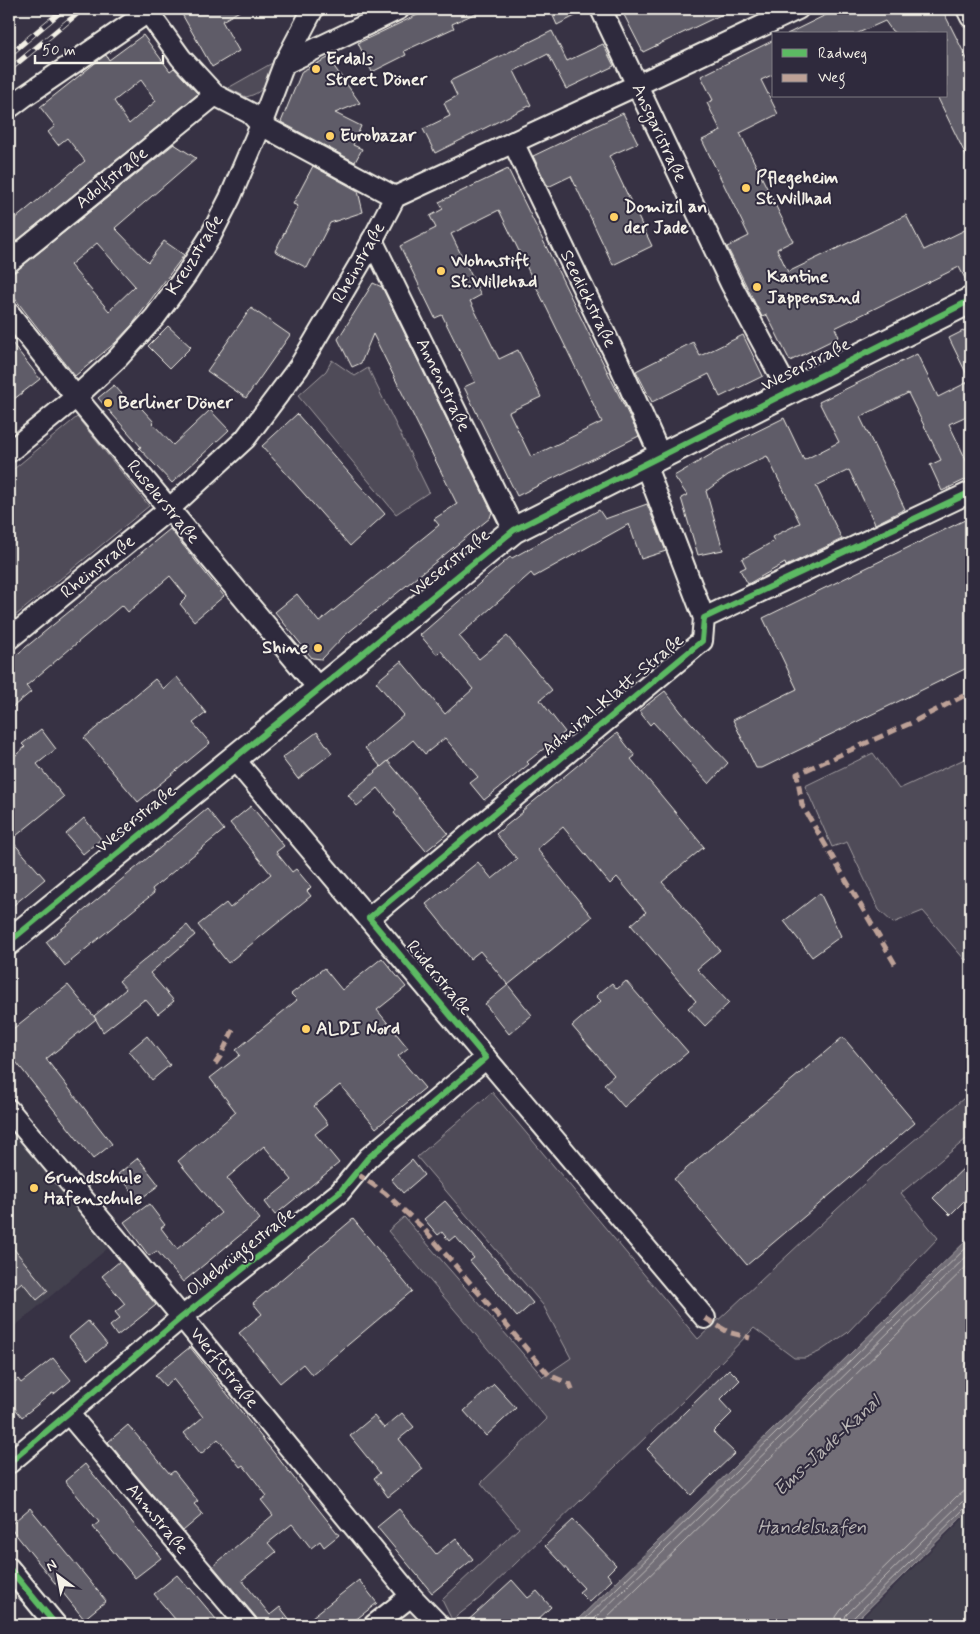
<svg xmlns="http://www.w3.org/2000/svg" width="980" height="1634" font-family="Mynerve,sans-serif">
<rect width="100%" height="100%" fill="#373244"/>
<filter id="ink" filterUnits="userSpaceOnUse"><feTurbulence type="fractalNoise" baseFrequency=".02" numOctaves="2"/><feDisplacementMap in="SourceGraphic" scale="10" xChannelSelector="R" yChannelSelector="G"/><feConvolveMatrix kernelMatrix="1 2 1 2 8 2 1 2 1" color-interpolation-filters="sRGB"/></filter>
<g filter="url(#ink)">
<!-- built -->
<g fill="#433f4e">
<polygon points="9,1128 108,1248 9,1331"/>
<polygon points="971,1511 971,1625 855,1625"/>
</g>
<!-- green -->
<g fill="#504b59" stroke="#a29ea0">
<path d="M274,62C267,80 267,92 246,97L228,88Z"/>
<polygon points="332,360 355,376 368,368 429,492 396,514 298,396 326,371"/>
<polygon points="77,417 149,506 9,621 9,473"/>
<polygon points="873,753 899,789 971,756 971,959 965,960 923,911 893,923 879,910 847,842 832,847 805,786"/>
<polygon points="492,1092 698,1339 880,1169 970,1093 971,1135 901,1193 938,1238 847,1333 819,1352 805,1358 794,1358 754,1328 683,1401 480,1598 452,1620 442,1600 519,1528 481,1483 547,1419 388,1231 404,1217 543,1377 571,1358 543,1305 417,1157"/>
<polygon points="408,1605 435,1625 383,1625"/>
</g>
<!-- water -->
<polygon fill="#726e77" stroke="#a6a2a4" points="971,1236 971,1508 852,1625 572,1625"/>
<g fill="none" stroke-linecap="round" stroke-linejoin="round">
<!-- shore -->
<g stroke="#c0bdbb" stroke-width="1">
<polyline points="579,1625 971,1243"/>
<polyline points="588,1625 971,1252"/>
<polyline points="599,1625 971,1262"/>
<polyline points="835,1625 836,1617 841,1610 957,1496 963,1492 971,1491"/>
<polyline points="843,1625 846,1615 962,1502 971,1499"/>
<polyline points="849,1625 851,1620 966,1507 971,1505"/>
</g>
</g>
<!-- building -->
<g fill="#5f5c67" stroke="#f4f1e8" fill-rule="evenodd">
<polygon points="179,9 243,9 222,21 239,51 212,67"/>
<polygon points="430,9 485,9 452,24 454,28 404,51 406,55 372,72 358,43"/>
<polygon points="550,9 589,9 557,25"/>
<polygon points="631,9 733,9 643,52 623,13"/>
<polygon points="838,9 942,9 971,67 971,166 937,96 946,96 946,34 897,34 892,31 885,21 856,34 787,34"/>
<polygon points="552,31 567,61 603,44 614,66 566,89 548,54 514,71 531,105 435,153 423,129 450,116 444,103 457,96 450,81"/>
<path d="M143,35L170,71L174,68L198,94L9,247V224L85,161L67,138L58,145L48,132L55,126L40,107L104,56L106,55L109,60ZM141,80L156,101L129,124L114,101Z"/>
<polygon points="774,40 774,74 761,80 778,114 740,133 793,241 777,249 788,272 906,215 924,250 971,227 971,286 969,286 959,267 835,328 839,337 790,361 767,315 762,317 727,247 749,236 702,140 721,131 707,103 713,100 701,76"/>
<polygon points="328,58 360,103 335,113 361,126 353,145 362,149 355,162 281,122 302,71"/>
<polygon points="623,113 638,143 609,156 652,246 613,265 571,176 548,187 533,156"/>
<path d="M174,144L196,158L115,228L148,262L164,241L184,255L132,325L115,343L75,376L9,291V274L16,271ZM97,243L135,286L109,311L70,265Z"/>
<polygon points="313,166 358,191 363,212 330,223 307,268 275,251 298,206 293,204"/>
<path d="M508,169L639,436L517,496L464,387L475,382L442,315L435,318L400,246L436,228L430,216L443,209L439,202ZM499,210L602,422L531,457L509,412L541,397L518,350L499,359L470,301L481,295L451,234Z"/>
<polygon points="373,283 382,287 492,512 490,518 344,636 322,659 312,658 275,612 297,594 319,622 439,525 434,519 457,504 373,334 361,363 352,367 338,339"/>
<polygon points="251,308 290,335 246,398 207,371"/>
<polygon points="168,326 191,347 170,368 148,346"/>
<polygon points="971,327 971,414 949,424 971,470 971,477 942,491 930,465 941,460 908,393 860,417 905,509 875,524 849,470 816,486 842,539 786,566 785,563 748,584 740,570 746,567 742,559 774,541 772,537 800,523 767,456 728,475 706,491 723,550 698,555 681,498 687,495 674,476 717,451 784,418 804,460 839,442 819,402 917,354 938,397 970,381 949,338"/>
<polygon points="743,335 763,376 720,397 709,374 652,402 636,371 693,342 700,356"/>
<polygon points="9,339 40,379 9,403"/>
<polygon points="114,385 129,402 133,399 154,422 152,423 173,445 210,410 229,430 172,483 139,448 141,447 98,398"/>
<polygon points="297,414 385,514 350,546 262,446"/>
<polygon points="647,504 666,551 641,559 629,524 534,577 531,573 459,636 479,659 507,636 552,690 540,700 565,732 527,762 529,764 512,778 484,800 470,783 478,777 445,738 425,754 413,740 381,767 365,748 404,715 376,682 401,661 445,714 473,689 441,651 437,655 420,635 510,557 512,558 599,510 605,519"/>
<polygon points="971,517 971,666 762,768 756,768 733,720 797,689 763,618"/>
<polygon points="170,529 224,596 194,621 180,604 187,597 170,576 128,612 122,605 26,686 31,692 9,710 9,661"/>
<polygon points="177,677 206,713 193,723 210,743 138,802 84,738 155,679 164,689"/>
<polygon points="665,691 682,713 728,763 709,784 653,722 650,725 639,711"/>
<polygon points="41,729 56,749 37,764 64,797 11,840 45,879 9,909 9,761 25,747 22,744"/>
<polygon points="317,732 332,753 298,779 282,758"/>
<polygon points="617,733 635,756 631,759 704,847 662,882 720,950 697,969 729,1003 705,1026 688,1008 696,1001 631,925 646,912 617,877 610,884 563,827 537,849 592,917 508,985 480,951 470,959 426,904 478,862 492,879 517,859 496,834 523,812 522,811"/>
<polygon points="388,761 448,833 426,851 394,813 396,810 378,788 357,806 348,795"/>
<polygon points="251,806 284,846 276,852 292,872 296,869 311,887 307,891 311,896 228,963 198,925 226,903 230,908 271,874 230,823"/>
<polygon points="207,809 224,830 152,889 154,893 65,966 46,942"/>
<polygon points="84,818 101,839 83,854 66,834"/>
<polygon points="820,893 841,936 812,957 784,921"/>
<polygon points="187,925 195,935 150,973 174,1001 158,1014 145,999 103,1032 94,1016 126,989 119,981"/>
<polygon points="382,958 406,987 377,1010 408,1048 398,1056 425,1088 376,1128 340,1085 314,1106 328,1124 315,1134 339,1163 275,1215 265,1202 292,1180 264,1146 227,1178 260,1219 183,1282 157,1251 149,1256 124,1222 149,1204 165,1225 161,1228 177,1249 221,1213 178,1161 236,1112 210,1078 240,1055 236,1050 297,1000 291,994 324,968 342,990"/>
<polygon points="626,981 688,1052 624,1107 604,1084 614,1075 572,1026 601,1001 596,996 612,983 617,989"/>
<polygon points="68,985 96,1019 46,1059 112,1144 93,1159 9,1053 9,1032"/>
<polygon points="508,985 532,1015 509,1034 485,1004"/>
<polygon points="147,1036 170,1065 152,1080 129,1051"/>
<polygon points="843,1037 915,1123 747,1265 674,1179"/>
<polygon points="138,1158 159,1185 139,1200 118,1174"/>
<polygon points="412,1160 424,1175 403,1193 391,1179"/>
<polygon points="971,1161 971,1194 950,1215 933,1198"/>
<polygon points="445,1201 533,1303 517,1317 470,1261 474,1258 455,1236 449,1241 442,1232 438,1235 424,1219"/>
<polygon points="353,1219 412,1291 312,1375 303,1364 280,1383 239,1333 262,1314 253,1303"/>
<polygon points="9,1243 48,1291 37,1300 22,1282 9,1293"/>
<polygon points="120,1261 156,1305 117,1336 110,1326 120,1318 115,1312 125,1304 102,1276"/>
<polygon points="88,1321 107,1344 88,1360 69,1337"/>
<polygon points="190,1347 339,1535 324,1547 320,1541 311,1548 292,1524 268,1543 276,1552 242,1580 270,1615 280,1607 294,1625 259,1625 256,1617 213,1566 273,1515 261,1500 267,1496 243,1465 240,1467 218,1439 201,1454 184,1433 203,1417 173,1379 165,1386 155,1375"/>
<polygon points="53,1358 71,1380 54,1394 52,1393 22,1417 9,1401 9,1387 18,1379 21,1383"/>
<polygon points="729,1369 740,1380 720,1400 732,1413 713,1432 735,1453 691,1495 647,1449"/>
<polygon points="494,1384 516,1408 486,1436 464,1411"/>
<polygon points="402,1413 414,1427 399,1439 423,1469 388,1497 374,1478 380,1473 350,1436 374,1416 384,1428"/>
<polygon points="128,1425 170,1474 174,1471 198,1501 194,1504 203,1514 183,1531 108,1442"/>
<polygon points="85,1464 161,1558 135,1578 93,1527 99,1522 65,1481"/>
<polygon points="30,1508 106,1601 84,1619 9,1526"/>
<polygon points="399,1509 436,1554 456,1538 473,1559 432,1593 377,1527"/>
<polygon points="573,1520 616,1565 607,1574 612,1580 589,1602 579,1592 584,1588 545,1546"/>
<polygon points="177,1575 189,1589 190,1588 221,1625 180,1625 154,1594"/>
<polygon points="359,1580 377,1603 349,1625 302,1625"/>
<polygon points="512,1580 528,1598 537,1591 551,1607 532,1625 463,1625"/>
</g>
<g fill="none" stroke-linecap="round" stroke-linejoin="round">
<defs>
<g id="minor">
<polyline points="601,9 731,284 788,390"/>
<polyline points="967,9 971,17"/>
<polyline points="284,64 399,9"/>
<polyline points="9,108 25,96 148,12 181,58 215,95 250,113 261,125 395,197"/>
<polyline points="513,142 618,361 661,457"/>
<polyline points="372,240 514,530"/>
<polyline points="9,262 215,95"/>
<polyline points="9,313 76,397 319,689"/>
<polyline points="9,452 76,397 118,358 155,317 186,275 210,237 230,198 261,125 284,64 313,9"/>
<polyline points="645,464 704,618"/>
<polyline points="9,639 169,509 245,439 299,367 362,260 395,197 637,85 798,9"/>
<polyline points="234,759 705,1318"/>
<polyline points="369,918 702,641 704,618 971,492"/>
<polyline points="9,1110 182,1317 411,1596 439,1625"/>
<polyline points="68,1413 247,1625"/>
<polyline points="9,1463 182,1317 340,1192 368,1158 486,1058"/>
<polyline points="9,1568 56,1625"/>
<polyline points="374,1625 411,1596"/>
</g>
<polyline id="tertiary" points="9,942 514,530 971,300"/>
</defs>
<!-- minor casing -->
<use href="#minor" stroke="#f4f1e8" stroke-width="24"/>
<!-- tertiary casing -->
<use href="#tertiary" stroke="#f4f1e8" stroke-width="29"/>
<!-- minor -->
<use href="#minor" stroke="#2f2a3d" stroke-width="20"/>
<!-- tertiary -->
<use href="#tertiary" stroke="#2f2a3d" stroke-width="25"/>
<defs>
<g id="rail">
<polyline points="9,55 64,9"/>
<polyline points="9,70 83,9"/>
</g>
</defs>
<!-- rail casing -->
<use href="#rail" stroke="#f4f1e8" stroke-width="5.5"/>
<!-- rail -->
<use href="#rail" stroke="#2f2a3d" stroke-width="4" stroke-dasharray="11" stroke-linecap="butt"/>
<!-- quiet -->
<g stroke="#bda197" stroke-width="5" stroke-dasharray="10 5" stroke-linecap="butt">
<polyline points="895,964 802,805 797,774 911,723 971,692"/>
<polyline points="215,1064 220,1057 233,1030"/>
<polyline points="356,1173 385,1193 424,1229 549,1375 570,1384 574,1394"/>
<polyline points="705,1318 728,1332 750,1338"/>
</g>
<defs>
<g id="cycleway">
<polyline points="9,942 514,530 971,300"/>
<polyline points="9,1463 182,1317 340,1192 368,1158 486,1058 369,918 702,641 704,618 971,492"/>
<polyline points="9,1568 56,1625"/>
</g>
</defs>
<!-- cycleway casing -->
<use href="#cycleway" stroke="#2f2a3d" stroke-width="9"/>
<!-- cycleway -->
<use href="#cycleway" stroke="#5cba63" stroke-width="6"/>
</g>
</g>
<!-- markers -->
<g fill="#ffd166" stroke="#2f2a3d" stroke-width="2">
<circle cx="316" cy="69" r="5"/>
<circle cx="330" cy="136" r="5"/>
<circle cx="746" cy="188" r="5"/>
<circle cx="614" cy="217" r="5"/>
<circle cx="441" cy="271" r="5"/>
<circle cx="757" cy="287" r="5"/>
<circle cx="108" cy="403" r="5"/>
<circle cx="318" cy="648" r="5"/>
<circle cx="306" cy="1029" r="5"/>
<circle cx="34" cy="1188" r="5"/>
</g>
<g text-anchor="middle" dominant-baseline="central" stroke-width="4" stroke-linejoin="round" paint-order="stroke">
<!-- poi labels -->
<g font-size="18" font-weight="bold" fill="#f4f1e8" stroke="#2f2a3d" text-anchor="start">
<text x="326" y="59">Erdals<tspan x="326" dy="21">Street Döner</tspan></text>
<text x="340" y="136">Eurobazar</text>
<text x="756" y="178">Pflegeheim<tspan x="756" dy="21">St.Willhad</tspan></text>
<text x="624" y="207">Domizil an<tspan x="624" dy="21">der Jade</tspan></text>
<text x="451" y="261">Wohnstift<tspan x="451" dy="21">St.Willehad</tspan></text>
<text x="767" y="277">Kantine<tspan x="767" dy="21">Jappensand</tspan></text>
<text x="118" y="403">Berliner Döner</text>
<text x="308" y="648" text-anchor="end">Shine</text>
<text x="316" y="1029">ALDI Nord</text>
<text x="44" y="1178">Grundschule<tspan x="44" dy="21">Hafenschule</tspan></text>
</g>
<!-- street labels -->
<g font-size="18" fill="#f4f1e8" stroke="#2f2a3d">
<text transform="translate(659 133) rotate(65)">Ansgaristraße</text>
<text transform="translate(112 178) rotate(-39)">Adolfstraße</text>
<text transform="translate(195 255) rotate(-58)">Kreuzstraße</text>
<text transform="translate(359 263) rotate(-61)">Rheinstraße</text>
<text transform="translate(588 299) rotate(64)">Seediekstraße</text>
<text transform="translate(806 365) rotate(-27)">Weserstraße</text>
<text transform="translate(443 385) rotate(64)">Annenstraße</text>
<text transform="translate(163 502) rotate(50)">Ruselerstraße</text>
<text transform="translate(450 563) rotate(-39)">Weserstraße</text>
<text transform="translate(98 567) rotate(-39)">Rheinstraße</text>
<text transform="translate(613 695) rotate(-40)">Admiral-Klatt-Straße</text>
<text transform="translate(136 819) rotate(-39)">Weserstraße</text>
<text transform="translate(439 978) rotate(50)">Rüderstraße</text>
<text transform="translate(241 1252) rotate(-38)">Oldebrüggestraße</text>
<text transform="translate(224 1368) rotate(51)">Werftstraße</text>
<text transform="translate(157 1519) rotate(50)">Ahmstraße</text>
</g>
<!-- water labels -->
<g font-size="19" font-style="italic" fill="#bab6b5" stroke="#2f2a3d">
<text transform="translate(827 1446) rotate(-43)">Ems-Jade-Kanal</text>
<text x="812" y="1527">Handelshafen</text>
</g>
</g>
<!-- margin -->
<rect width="980" height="1634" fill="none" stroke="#2f2a3d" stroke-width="30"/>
<rect x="15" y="15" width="950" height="1604" fill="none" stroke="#f4f1e8" stroke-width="2" filter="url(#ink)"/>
<!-- legend -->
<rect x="772" y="32" width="175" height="65" fill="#2f2a3d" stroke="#7e7a81"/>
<rect x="782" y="49" width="25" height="8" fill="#5cba63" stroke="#7e7a81"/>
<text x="818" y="58" font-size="15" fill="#f4f1e8">Radweg</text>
<rect x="782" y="74" width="25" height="8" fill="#bda197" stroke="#7e7a81"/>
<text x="818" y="82" font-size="15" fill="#f4f1e8">Weg</text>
<!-- north arrow -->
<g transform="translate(58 1576) rotate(328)" stroke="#2f2a3d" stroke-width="4" paint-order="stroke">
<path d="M0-4L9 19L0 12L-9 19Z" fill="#f4f1e8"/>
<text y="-8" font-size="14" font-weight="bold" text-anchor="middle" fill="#f4f1e8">N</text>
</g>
<!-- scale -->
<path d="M35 55v8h128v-8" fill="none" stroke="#f4f1e8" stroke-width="2.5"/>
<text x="42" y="55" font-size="15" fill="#f4f1e8" stroke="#2f2a3d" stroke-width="4" paint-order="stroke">50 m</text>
</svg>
